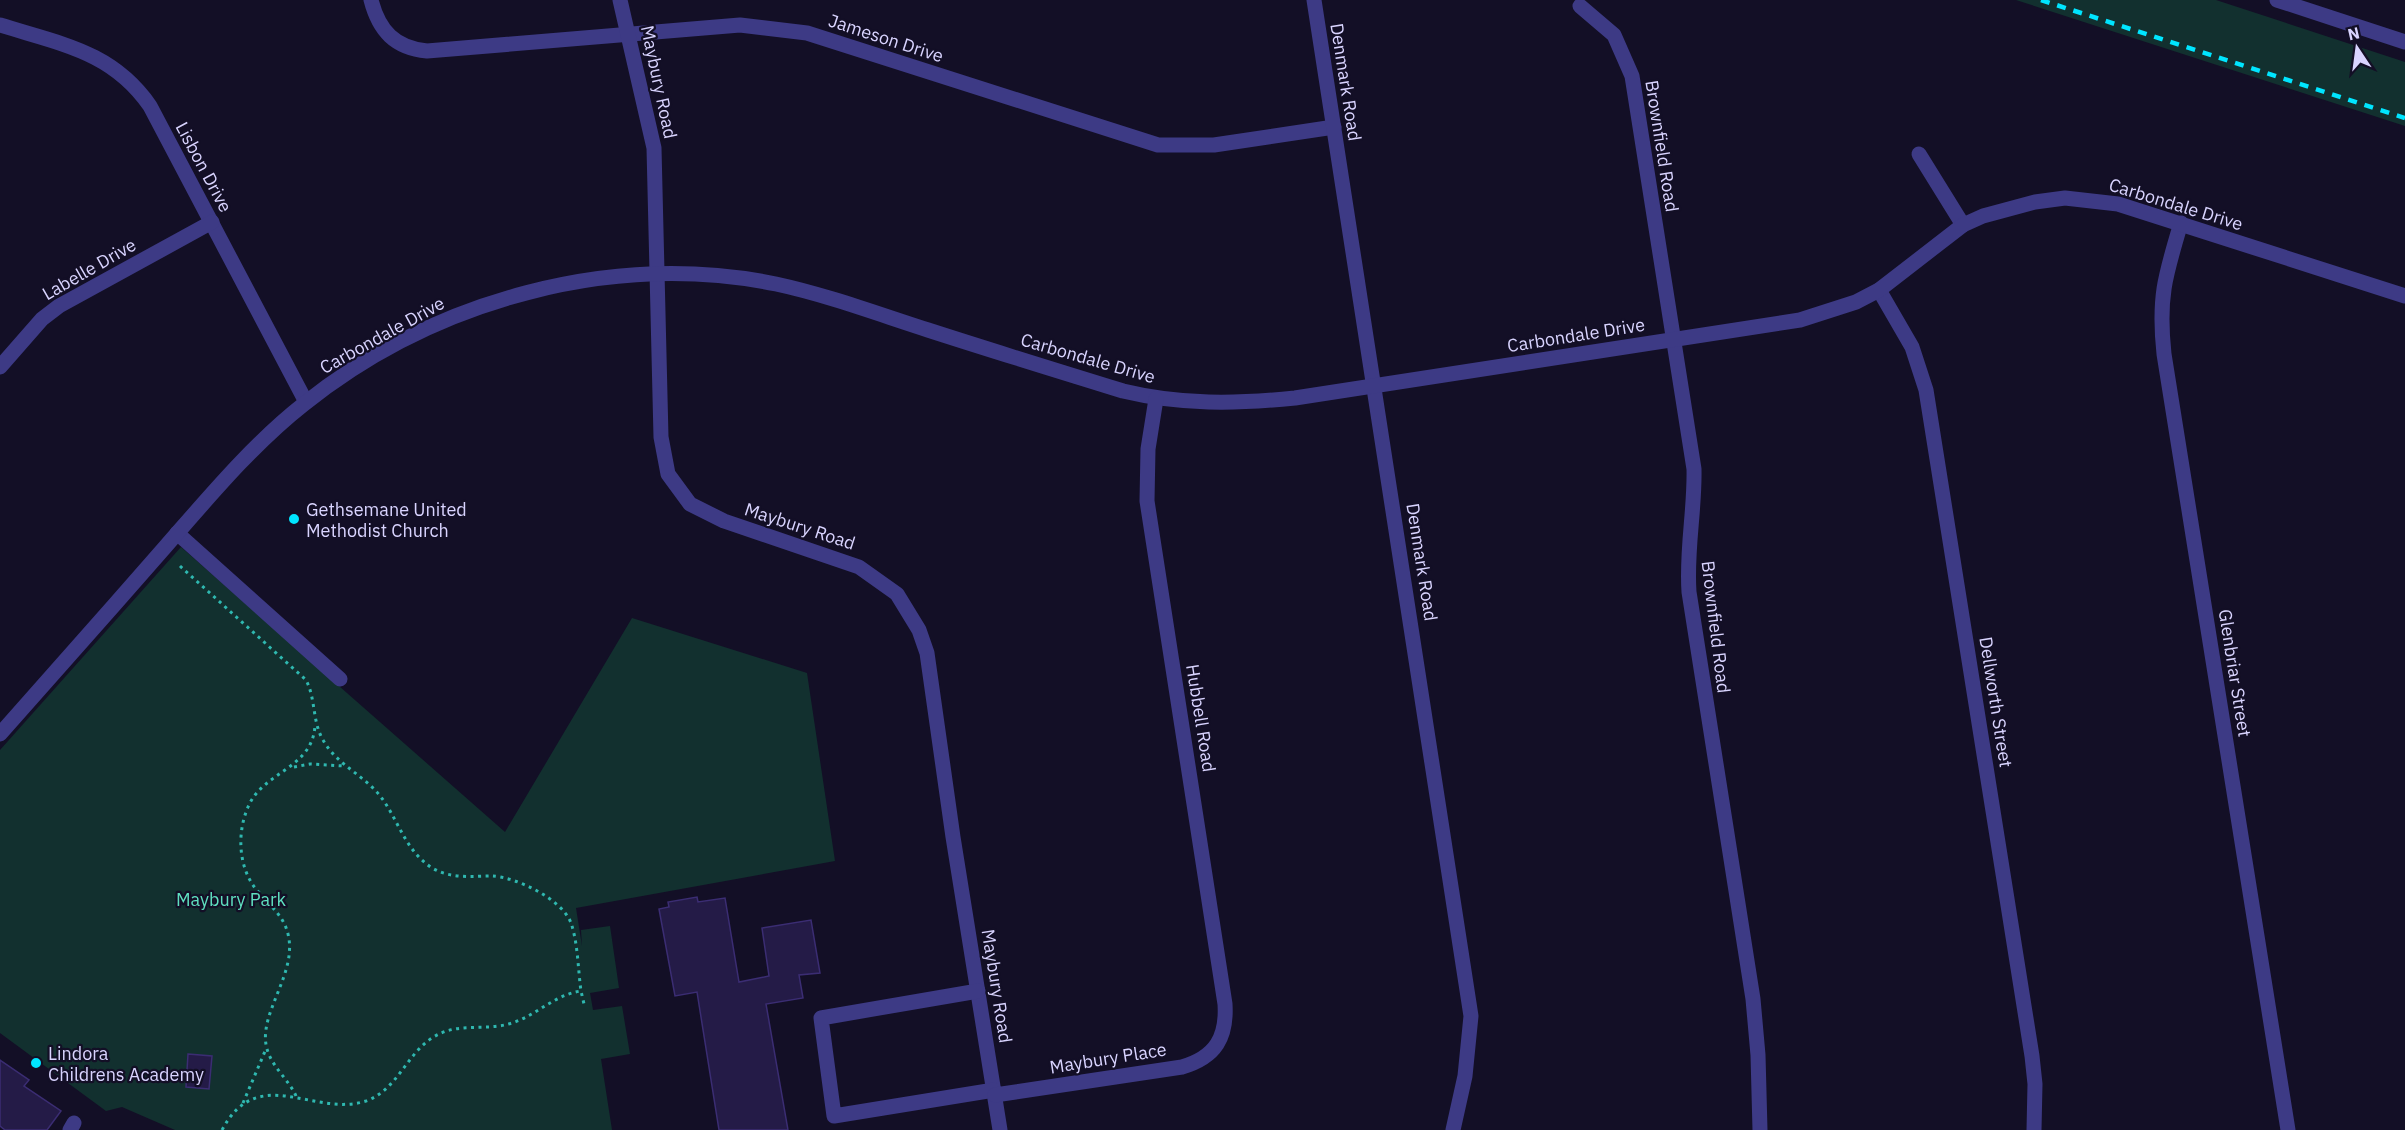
<svg xmlns="http://www.w3.org/2000/svg" width="2405" height="1130" font-family="'IBM Plex Sans',sans-serif">
<rect width="100%" height="100%" fill="#130f26"/>
<!-- green -->
<g fill="#12302f">
<polygon points="2016,0 2216,0 2405,62 2405,126"/>
<polygon points="181,547 505,832 632,618 807,673 835,861 576,908 582,946 581,930 610,926 619,988 590,993 593,1010 622,1006 630,1054 601,1059 612,1130 175,1130 122,1107 106,1111 0,1033 0,750"/>
</g>
<!-- building -->
<g fill="#241b47" stroke="#3b2d73" stroke-width="1.5">
<polygon points="697,897 698,902 725,898 739,982 769,976 762,928 811,920 820,973 799,975 803,998 766,1004 788,1130 719,1130 697,992 675,996 659,909 669,907 668,902"/>
<polygon points="188,1054 212,1056 209,1089 186,1087"/>
<polygon points="0,1060 29,1080 24,1086 61,1111 47,1130 5,1130 0,1126"/>
</g>
<g fill="none" stroke-linecap="round" stroke-linejoin="round">
<!-- path -->
<g stroke="#2fb8b0" stroke-width="3" stroke-dasharray="3 4.5" stroke-linecap="butt">
<path d="M180,566L306,680C316,699 312,721 323,740C337,765 364,775 381,797C399,821 406,853 434,869C452,879 473,876 492,876C516,877 562,899 571,923C578,943 578,970 581,991"/>
<polyline points="294,767 310,764 344,766"/>
<path d="M296,1096C289,1080 272,1067 267,1049C257,1014 298,974 288,934C283,912 262,900 251,882C238,860 238,830 248,807C263,771 313,769 315,725"/>
<polyline points="243,1103 266,1049"/>
<path d="M222,1130C258,1062 314,1118 366,1101C397,1090 406,1055 432,1038C457,1021 485,1032 512,1023C537,1015 554,995 581,991L584,1004"/>
</g>
<!-- minor -->
<g stroke="#3d3a85" stroke-width="15">
<path d="M371,0C379,31 395,48 427,51L740,25L807,33L1158,145H1214L1334,127"/>
<polyline points="620,0 654,148 661,437 668,474 690,504 724,521 859,567 897,594 919,630 927,653 953,837 1000,1130"/>
<polyline points="1314,0 1471,1016 1465,1076 1453,1130"/>
<polyline points="2277,0 2405,42"/>
<path d="M1580,6L1614,35L1632,76L1694,469C1695,510 1686,550 1689,592L1753,999L1758,1055L1760,1130"/>
<path d="M0,25C60,44 112,51 150,106L306,402"/>
<polyline points="1919,154 1963,225"/>
<path d="M2181,223C2165,276 2158,298 2164,354L2288,1130"/>
<polyline points="1879,290 1912,347 1926,390 2032,1056 2035,1084 2034,1130"/>
<polyline points="0,367 42,319 59,306 212,222"/>
<polyline points="177,533 340,679"/>
<path d="M0,734C55,672 111,609 166,546C209,497 253,444 304,404C434,300 612,251 776,284C827,295 878,314 928,330C993,351 1058,371 1123,391C1181,405 1236,404 1295,398L1800,320L1856,302L1879,290L1963,225L1983,216L2035,202L2065,198L2118,204L2405,296"/>
<polyline points="978,991 821,1018 834,1116 994,1090"/>
<path d="M995,1095L1182,1067C1216,1057 1227,1037 1225,1004L1147,501L1148,449L1156,399"/>
<polyline points="70,1130 74,1123"/>
</g>
<!-- rail -->
<polyline stroke="#00e5ff" stroke-width="4.5" stroke-dasharray="9 8" stroke-linecap="butt" points="2041,0 2405,118"/>
</g>
<!-- markers -->
<g fill="#00e5ff" stroke="#130f26" stroke-width="2">
<circle cx="294" cy="519" r="6"/>
<circle cx="36" cy="1063" r="6"/>
</g>
<g text-anchor="middle" dominant-baseline="central" stroke-width="4.5" stroke-linejoin="round" paint-order="stroke">
<!-- street labels -->
<g font-size="18" fill="#d9d4ff" stroke="#130f26">
<text transform="translate(886 38) rotate(18)">Jameson Drive</text>
<text transform="translate(659 82) rotate(78)">Maybury Road</text>
<text transform="translate(1346 82) rotate(81)">Denmark Road</text>
<text transform="translate(1662 146) rotate(81)">Brownfield Road</text>
<text transform="translate(204 167) rotate(62)">Lisbon Drive</text>
<text transform="translate(2176 204) rotate(17)">Carbondale Drive</text>
<text transform="translate(89 269) rotate(-30)">Labelle Drive</text>
<text transform="translate(382 335) rotate(-29)">Carbondale Drive</text>
<text transform="translate(1576 335) rotate(-9)">Carbondale Drive</text>
<text transform="translate(1088 358) rotate(16)">Carbondale Drive</text>
<text transform="translate(800 526) rotate(18)">Maybury Road</text>
<text transform="translate(1422 562) rotate(81)">Denmark Road</text>
<text transform="translate(1716 627) rotate(83)">Brownfield Road</text>
<text transform="translate(2235 673) rotate(81)">Glenbriar Street</text>
<text transform="translate(1996 702) rotate(81)">Dellworth Street</text>
<text transform="translate(1201 718) rotate(81)">Hubbell Road</text>
<text transform="translate(997 986) rotate(81)">Maybury Road</text>
<text transform="translate(1108 1058) rotate(-9)">Maybury Place</text>
</g>
<!-- poi labels -->
<g font-size="18" fill="#d9d4ff" stroke="#130f26" text-anchor="start">
<text x="306" y="509">Gethsemane United<tspan x="306" dy="21">Methodist Church</tspan></text>
<text x="48" y="1053">Lindora<tspan x="48" dy="21">Childrens Academy</tspan></text>
</g>
<!-- park labels -->
<g font-size="18" fill="#5fe0c0" stroke="#130f26">
<text x="231" y="899">Maybury Park</text>
</g>
</g>
<!-- north arrow -->
<g transform="translate(2357 48) rotate(347)" stroke="#130f26" stroke-width="4.5" paint-order="stroke">
<path d="M0-4.5L10 22L0 15L-10 22Z" fill="#d9d4ff"/>
<text y="-9" font-size="16" font-weight="bold" text-anchor="middle" fill="#d9d4ff">N</text>
</g>
</svg>
